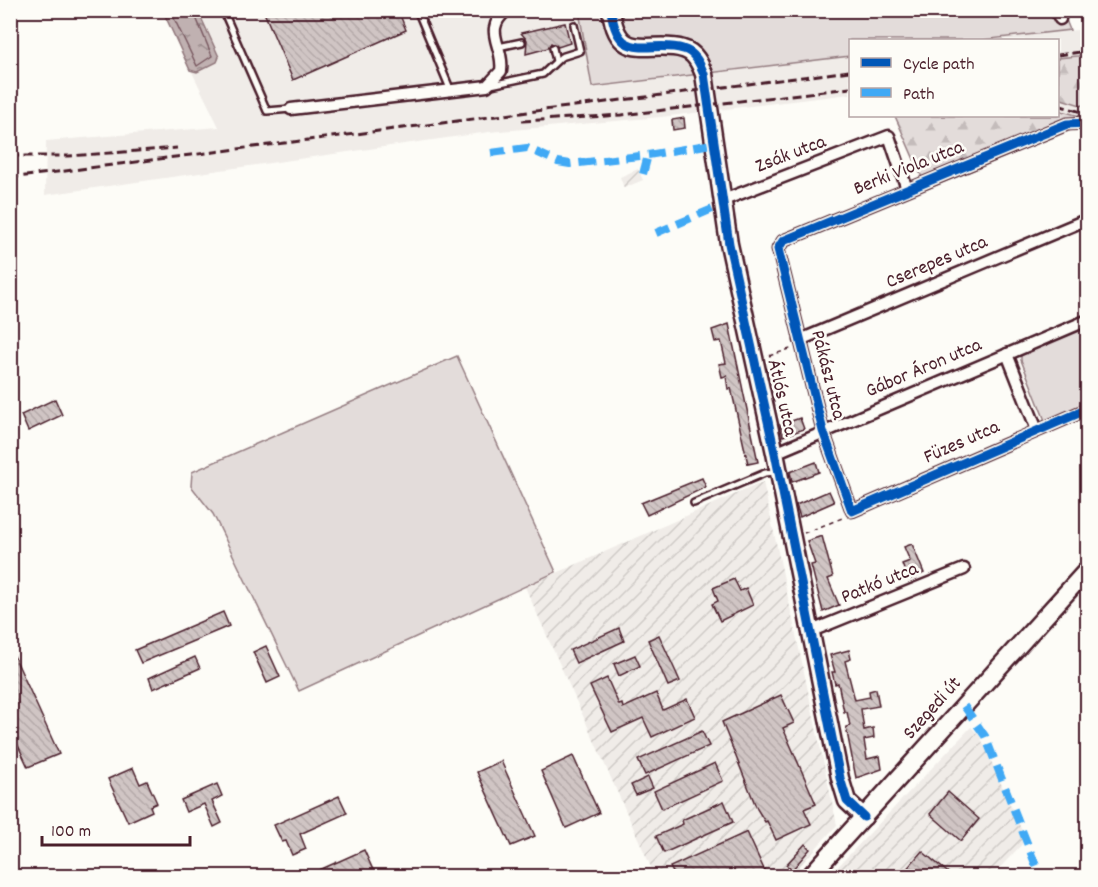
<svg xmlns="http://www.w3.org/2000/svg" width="1098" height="887" font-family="Dekko,sans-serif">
<defs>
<pattern id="industrial-furrows" width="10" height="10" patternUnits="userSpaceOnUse" patternTransform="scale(1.5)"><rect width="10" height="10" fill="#f0ece8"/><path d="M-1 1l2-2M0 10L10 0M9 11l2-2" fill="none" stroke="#cfcac7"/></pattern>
<pattern id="forest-firs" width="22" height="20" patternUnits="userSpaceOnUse" patternTransform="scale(1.5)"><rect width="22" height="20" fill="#e3dcda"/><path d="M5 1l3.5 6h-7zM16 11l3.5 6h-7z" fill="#c4bcbb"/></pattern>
<pattern id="water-ripples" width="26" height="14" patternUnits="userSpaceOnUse" patternTransform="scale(1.5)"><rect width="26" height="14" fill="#c0b1b1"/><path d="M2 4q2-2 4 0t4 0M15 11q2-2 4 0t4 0" fill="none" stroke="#9e8f90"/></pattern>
<pattern id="building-back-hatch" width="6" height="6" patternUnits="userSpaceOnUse" patternTransform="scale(1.5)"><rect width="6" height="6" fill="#d0c5c4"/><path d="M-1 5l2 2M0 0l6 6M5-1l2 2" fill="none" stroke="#b4a9a9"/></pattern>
</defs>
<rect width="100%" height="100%" fill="#fdfcf7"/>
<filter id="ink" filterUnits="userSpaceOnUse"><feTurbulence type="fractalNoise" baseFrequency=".0167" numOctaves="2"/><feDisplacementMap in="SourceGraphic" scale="12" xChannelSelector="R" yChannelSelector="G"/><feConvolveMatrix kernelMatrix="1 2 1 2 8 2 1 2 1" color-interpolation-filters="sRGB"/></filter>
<g filter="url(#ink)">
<!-- built -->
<g fill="#f0ece8">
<polygon points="162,11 579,11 592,87 850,56 850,94 661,117 489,132 45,195 46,141 219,127"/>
<polygon points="1087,29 1087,55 1058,58 1058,40 982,40"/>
<polygon points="1058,98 1087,107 1087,118 1058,110"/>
</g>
<!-- industrial -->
<g fill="url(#industrial-furrows)">
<polygon points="638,169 643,180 624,188 620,177"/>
<polygon points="763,482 837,825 790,876 655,876 525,587"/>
<polygon points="971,727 980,736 1026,840 992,876 829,876"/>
</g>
<!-- green -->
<g fill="#e3dcda" stroke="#967e82" stroke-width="1.5">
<polygon points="1062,10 1070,30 982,40 850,40 850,56 592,87 579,11"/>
<polygon points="1087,326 1087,405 1046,423 1021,360 1021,354"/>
<polygon points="457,356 556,572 299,691 213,514 191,486 192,472"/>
</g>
<!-- forest -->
<g fill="url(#forest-firs)" stroke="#967e82" stroke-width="1.5">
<polygon points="1087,55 1087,107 1058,98 1058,58"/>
<polygon points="1058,110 1087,118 1088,123 927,189 895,116 1058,116"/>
</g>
<!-- water -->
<polygon fill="url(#water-ripples)" stroke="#91777b" stroke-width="1.5" points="163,11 198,11 219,57 217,62 197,72 190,70"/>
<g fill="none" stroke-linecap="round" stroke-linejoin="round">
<!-- shore -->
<polyline stroke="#795961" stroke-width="1.5" points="170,10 197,66 212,56 193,10"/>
</g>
<!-- building -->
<g fill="url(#building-back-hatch)" stroke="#4a1f2b" stroke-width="1.5">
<polygon points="263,10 398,10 406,30 293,80"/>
<polygon points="565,23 570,43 558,47 551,43 548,48 526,54 527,40 521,33"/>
<polygon points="684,118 685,128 673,130 672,120"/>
<polygon points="729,324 758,462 748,464 731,388 728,389 726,376 722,377 719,364 726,363 721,341 715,342 712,330"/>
<polygon points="55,399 62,415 28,431 21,415"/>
<polygon points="800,418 804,429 783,436 780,425"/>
<polygon points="816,462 819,472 792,482 790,472"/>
<polygon points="702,478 706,487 647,515 641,503"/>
<polygon points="829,491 834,502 800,517 796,505"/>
<polygon points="822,536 833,577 828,579 839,605 823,612 811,565 815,564 807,541"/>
<polygon points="912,544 924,573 908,580 902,564 910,561 904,547"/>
<polygon points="734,579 740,591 746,588 753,605 720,621 712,604 718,601 713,588"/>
<polygon points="223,612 229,626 141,663 135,650"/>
<polygon points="619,628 624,641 576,663 570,650"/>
<polygon points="659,635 680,681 668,686 648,640"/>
<polygon points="266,646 280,677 267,683 253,652"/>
<polygon points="10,647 59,754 28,767 10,728"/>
<polygon points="849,650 851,659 845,661 855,700 870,697 869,691 876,689 879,706 861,709 864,730 873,728 874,738 864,740 867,759 880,756 882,769 856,778 846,727 850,726 847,712 844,712 838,683 835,684 832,672 835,672 830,655"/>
<polygon points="635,655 640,666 619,676 614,664"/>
<polygon points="195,657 200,668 153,689 149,678"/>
<polygon points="607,678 619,705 622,704 623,708 656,693 663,710 687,699 695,717 652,737 643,718 612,732 590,686"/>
<polygon points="781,695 794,723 783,728 816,804 804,809 811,824 776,840 767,821 765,822 757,809 722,722"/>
<polygon points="702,731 709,746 645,775 638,760"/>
<polygon points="573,756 599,813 566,828 541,771"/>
<polygon points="501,761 535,836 511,846 477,772"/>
<polygon points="715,763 723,781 662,809 654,791"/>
<polygon points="133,768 140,784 147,781 157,803 150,806 152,811 128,822 108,779"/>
<polygon points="648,777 653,788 636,795 631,785"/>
<polygon points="217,784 222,796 212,801 222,823 214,827 204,804 186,812 181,800"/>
<polygon points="948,792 979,819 961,841 930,814"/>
<polygon points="339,796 347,813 300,834 306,849 292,855 286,841 282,842 274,825"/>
<polygon points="724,801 733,822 664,853 656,836 683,824 682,820"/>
<polygon points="747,832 767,876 675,876 670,867"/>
<polygon points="805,844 810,849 792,870 786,865"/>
<polygon points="364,850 373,870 360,876 306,876"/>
<polygon points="922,851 952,876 912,876 905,871"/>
</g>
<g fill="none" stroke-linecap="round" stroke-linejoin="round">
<defs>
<g id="lane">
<polyline points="223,10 267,111 291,109"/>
<polyline points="418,12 451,91"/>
<polyline points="498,47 522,42"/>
<polyline points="553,48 556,61"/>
<polyline points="491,85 543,74 561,57 580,51 574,25"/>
<polyline points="694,503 765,473 776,472"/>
</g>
<g id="street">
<polyline points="1056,10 1060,19"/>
<path d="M291,109L487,86L501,71C505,46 481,31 507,10"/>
<polyline points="1088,123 1067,124 783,241 778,249 823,431 852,511 1088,409"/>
<polyline points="721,201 889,136 907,189"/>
<polyline points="800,340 1088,219"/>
<polyline points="1007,354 1037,430"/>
<polyline points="775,453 1088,320"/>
<polyline points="809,632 964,569"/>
</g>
<g id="secondary">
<path d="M611,10C618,66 651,39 683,49C695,52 700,64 704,74L729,244L775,453L840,778L847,801L864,817"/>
<polyline points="810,876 1088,569"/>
</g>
</defs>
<!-- lane casing -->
<use href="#lane" stroke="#4a1f2b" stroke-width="10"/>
<!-- street casing -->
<use href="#street" stroke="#4a1f2b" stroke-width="15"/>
<!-- secondary casing -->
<use href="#secondary" stroke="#4a1f2b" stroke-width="21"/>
<!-- path -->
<g stroke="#4a1f2b" stroke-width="1.5" stroke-dasharray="4.5 4.5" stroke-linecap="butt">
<polyline points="769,356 793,348"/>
<polyline points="804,533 845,517"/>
</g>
<!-- lane -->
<use href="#lane" stroke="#fdfcf7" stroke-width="5"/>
<!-- street -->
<use href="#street" stroke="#fdfcf7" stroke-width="10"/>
<!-- secondary -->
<use href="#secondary" stroke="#fdfcf7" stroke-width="16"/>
<!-- rail -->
<g stroke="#4a1f2b" stroke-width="3" stroke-dasharray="9 4.5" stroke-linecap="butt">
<polyline points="1058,55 1088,51"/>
<polyline points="1058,105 1088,114"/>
<polyline points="522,121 622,115 850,88"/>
<polyline points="10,156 69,156 177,148"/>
<polyline points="10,178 850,71"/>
</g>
<!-- quiet -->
<g stroke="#3fa9f5" stroke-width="8" stroke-dasharray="15 8" stroke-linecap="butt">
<polyline points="491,153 527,148 558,162 570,164 648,155 712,144"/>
<polyline points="643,174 648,155"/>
<polyline points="656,233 722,205"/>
<polyline points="964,706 985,736 1040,876"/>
</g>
<defs>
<g id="cycleway">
<path d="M611,10C618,66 651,39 683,49C695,52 700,64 704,74L729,244L775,453L840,778L847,801L864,817"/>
<polyline points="1088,123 1067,124 783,241 778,249 823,431 852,511 1088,409"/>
</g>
</defs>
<!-- cycleway casing -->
<use href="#cycleway" stroke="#fdfcf7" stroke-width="13"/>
<!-- cycleway -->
<use href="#cycleway" stroke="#0057b8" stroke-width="9"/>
</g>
</g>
<g text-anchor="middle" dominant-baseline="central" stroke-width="5" stroke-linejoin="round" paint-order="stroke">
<!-- street labels -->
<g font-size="20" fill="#4a1f2b" stroke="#fdfcf7">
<text transform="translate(791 155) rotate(-21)">Zsák utca</text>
<text transform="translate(909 169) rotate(-22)">Berki Viola utca</text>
<text transform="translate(937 263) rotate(-23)">Cserepes utca</text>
<text transform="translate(924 369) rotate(-23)">Gábor Áron utca</text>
<text transform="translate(827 375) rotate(76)">Pákász utca</text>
<text transform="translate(781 398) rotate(77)">Átlós utca</text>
<text transform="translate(962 443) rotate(-24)">Füzes utca</text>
<text transform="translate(880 584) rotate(-22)">Patkó utca</text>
<text transform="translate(933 709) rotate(-48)">Szegedi út</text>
</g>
</g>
<!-- margin -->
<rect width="1098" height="887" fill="none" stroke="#fdfcf7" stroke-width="36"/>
<rect x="18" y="18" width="1062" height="851" fill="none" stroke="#4a1f2b" stroke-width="2" filter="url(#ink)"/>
<!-- legend -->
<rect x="849" y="39" width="210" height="78" fill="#fdfcf7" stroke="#b5a4a5" stroke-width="1.5"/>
<rect x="861" y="58" width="30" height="9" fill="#0057b8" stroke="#b5a4a5" stroke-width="1.5"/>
<text x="903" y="69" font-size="18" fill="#4a1f2b">Cycle path</text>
<rect x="861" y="88" width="30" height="9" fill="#3fa9f5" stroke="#b5a4a5" stroke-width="1.5"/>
<text x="903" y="99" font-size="18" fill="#4a1f2b">Path</text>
<!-- scale -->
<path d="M42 836v9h148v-9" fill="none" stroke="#4a1f2b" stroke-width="3"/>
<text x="51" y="836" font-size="18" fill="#4a1f2b" stroke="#fdfcf7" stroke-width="4.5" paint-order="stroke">100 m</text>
</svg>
